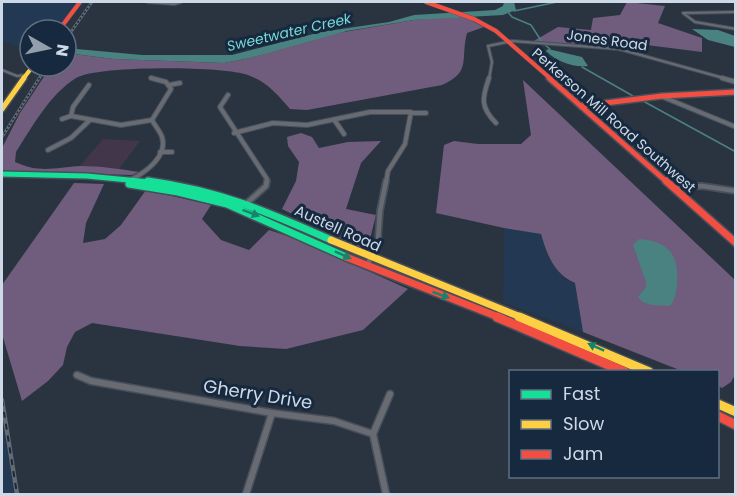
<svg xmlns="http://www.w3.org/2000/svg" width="737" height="496" font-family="Poppins,sans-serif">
<rect width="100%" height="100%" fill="#2a3441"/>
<!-- built -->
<g fill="#233852">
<polygon points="2,2 89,2 67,18 59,30 30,30 30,50 2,41"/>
<polygon points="504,228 541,234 549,259 564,279 575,283 583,332 503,302"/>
<polygon points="2,421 14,486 15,494 2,494"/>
</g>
<!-- green -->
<polygon fill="#42364b" points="103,139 140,141 119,169 80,166"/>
<!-- forest -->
<g fill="#705c7c">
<polygon points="627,2 665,6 658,23 702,38 702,52 623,42 614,48 532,42 558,27 591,30 593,18 620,15"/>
<path d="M464,16L484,27L467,33C460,59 472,72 442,85L307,110L290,109C277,94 267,82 248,75C224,66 98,65 76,78C50,94 32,127 16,152L15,162C41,174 55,167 81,166C100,166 120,169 139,172L132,175L2,171V148L20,113L51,66H66V56L73,54L114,59L224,63L250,58L338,33L414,20Z"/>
<path d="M523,80L735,280L736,373L731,382L722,388L718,386V372L682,371L583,332L575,283C554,274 547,255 541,234L504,228L436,213L444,145L454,141L478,144H521L531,135Z"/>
<polygon points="301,133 312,137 319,148 348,142 381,141 361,163 346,209 376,215 367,251 282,209 296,181 299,162 288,146 287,137"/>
<polygon points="74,183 104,184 86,223 83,243 105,239 121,225 146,190 211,205 202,219 221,240 249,250 269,230 297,239 408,289 363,330 286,349 240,346 92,323 75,332 67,347 63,365 48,381 22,401 2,334 2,285"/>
</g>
<!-- water -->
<g fill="#4a8181">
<polygon points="504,2 514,2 516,10 503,15 414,20 347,31 250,58 224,63 114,59 66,53 66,48 142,55 232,55 321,32 389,22 414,15 495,10 503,6"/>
<polygon points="692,29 718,30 735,36 735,47 708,40"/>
<path d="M548,49L582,57L588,66C573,68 556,61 546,51Z"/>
<path d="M639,239C669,241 679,255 677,283C676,292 676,299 670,306C659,305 645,307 638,297L646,287V282L633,245Z"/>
</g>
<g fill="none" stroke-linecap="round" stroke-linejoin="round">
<!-- stream -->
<g stroke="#4a8181" stroke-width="1.5">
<polyline points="514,11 557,2"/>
<polyline points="508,12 512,17 531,25 542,42"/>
<polyline points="544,44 550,49"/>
<polyline points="582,67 633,96"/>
<polyline points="643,101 736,152"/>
</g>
<defs>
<g id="street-far3">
<polyline points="147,2 174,4 181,2"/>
<polyline points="736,12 683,13 695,22 736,29"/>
<polyline points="2,70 17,76 26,75"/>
<polyline points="151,78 156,79"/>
<polyline points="489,79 492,62 488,46 512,41 619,49 727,79"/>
</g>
<g id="street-far2">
<path d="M489,78C482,98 480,107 496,123"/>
<polyline points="722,78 736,82"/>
<polyline points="89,85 73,107 71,116 121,125 152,120"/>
<polyline points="169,85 180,83"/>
<polyline points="228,95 220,107 267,179 266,183"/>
<polyline points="663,97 736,127"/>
<polyline points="413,113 426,113"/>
<polyline points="62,119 71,116"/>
<polyline points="335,121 344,134"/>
<polyline points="234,133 273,123 307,125 370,112 411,112 405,144 388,171 386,183"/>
<polyline points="48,150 71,138 90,120"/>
<polyline points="160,152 172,152"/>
<path d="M132,179C146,172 168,156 162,137C160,131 155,126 152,120L171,89L166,82L151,78"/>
</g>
<g id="street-far1">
<polyline points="673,187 702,186 736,191"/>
<polyline points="247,203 266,186 267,181"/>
<polyline points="367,266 378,240 380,211 386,181"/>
</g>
<g id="street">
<polyline points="77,375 91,381 272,413 334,421 373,434 386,494"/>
<polyline points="373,434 390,394"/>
<polyline points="246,494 272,413"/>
</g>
<polyline id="fast-far1" points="2,174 87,176 160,183"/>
<g id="fast">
<path d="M148,181C220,191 266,211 331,240"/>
<polyline points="129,184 178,192 227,204 346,257"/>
</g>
<polyline id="slow-far3" points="23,79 33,66"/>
<polyline id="slow-far2" points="2,109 24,78"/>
<polyline id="slow-far1" points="331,240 523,318"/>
<g id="slow">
<polyline points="519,317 649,372"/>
<polyline points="718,404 736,412"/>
</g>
<g id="jam-far3">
<polyline points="426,2 474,19 496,31 551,79"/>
<polyline points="59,30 80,2"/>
</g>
<g id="jam-far2">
<polyline points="549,78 668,183"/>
<polyline points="581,106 662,96 736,92"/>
</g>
<g id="jam-far1">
<polyline points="666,181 736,243"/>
<polyline points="346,257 501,318"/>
</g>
<g id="jam">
<polyline points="497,317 625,372"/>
<polyline points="718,416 736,425"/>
</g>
</defs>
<!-- street-far3 casing -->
<use href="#street-far3" stroke="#464f5a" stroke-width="4"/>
<!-- street-far2 casing -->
<use href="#street-far2" stroke="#464f5a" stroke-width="6"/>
<!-- street-far1 casing -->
<use href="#street-far1" stroke="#464f5a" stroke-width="8"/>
<!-- street casing -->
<use href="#street" stroke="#464f5a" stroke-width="9"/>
<!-- fast-far1 casing -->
<use href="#fast-far1" stroke="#464f5a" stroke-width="8"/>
<!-- fast casing -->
<use href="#fast" stroke="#464f5a" stroke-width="10"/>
<!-- slow-far3 casing -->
<use href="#slow-far3" stroke="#464f5a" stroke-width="5"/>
<!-- slow-far2 casing -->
<use href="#slow-far2" stroke="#464f5a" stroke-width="8"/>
<!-- slow-far1 casing -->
<use href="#slow-far1" stroke="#464f5a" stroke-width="10"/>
<!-- slow casing -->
<use href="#slow" stroke="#464f5a" stroke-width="12"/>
<!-- jam-far3 casing -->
<use href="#jam-far3" stroke="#464f5a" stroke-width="5"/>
<!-- jam-far2 casing -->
<use href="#jam-far2" stroke="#464f5a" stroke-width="8"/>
<!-- jam-far1 casing -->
<use href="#jam-far1" stroke="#464f5a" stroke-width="10"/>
<!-- jam casing -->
<use href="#jam" stroke="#464f5a" stroke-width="12"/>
<!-- street-far3 -->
<use href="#street-far3" stroke="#696b73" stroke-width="2"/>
<!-- street-far2 -->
<use href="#street-far2" stroke="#696b73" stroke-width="4"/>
<!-- street-far1 -->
<use href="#street-far1" stroke="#696b73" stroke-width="4.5"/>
<!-- street -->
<use href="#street" stroke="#696b73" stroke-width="6"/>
<!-- fast-far1 -->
<use href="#fast-far1" stroke="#16e098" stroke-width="5"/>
<!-- fast -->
<use href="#fast" stroke="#16e098" stroke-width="7"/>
<!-- slow-far3 -->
<use href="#slow-far3" stroke="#ffcf43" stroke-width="4"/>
<!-- slow-far2 -->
<use href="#slow-far2" stroke="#ffcf43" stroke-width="5"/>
<!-- slow-far1 -->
<use href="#slow-far1" stroke="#ffcf43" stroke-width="7"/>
<!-- slow -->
<use href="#slow" stroke="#ffcf43" stroke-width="9"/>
<!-- jam-far3 -->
<use href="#jam-far3" stroke="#f24e42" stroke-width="4"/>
<!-- jam-far2 -->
<use href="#jam-far2" stroke="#f24e42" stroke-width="5"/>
<!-- jam-far1 -->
<use href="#jam-far1" stroke="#f24e42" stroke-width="7"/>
<!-- jam -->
<use href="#jam" stroke="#f24e42" stroke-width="9"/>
<defs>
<g id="rail-far1">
<polyline points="66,39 92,2"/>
<polyline points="2,137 47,66"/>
</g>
<polyline id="rail" points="2,400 17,494"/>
</defs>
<!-- rail-far1 casing -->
<use href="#rail-far1" stroke="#646a72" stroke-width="3"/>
<!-- rail casing -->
<use href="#rail" stroke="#646a72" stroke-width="4.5"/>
<!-- rail-far1 -->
<use href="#rail-far1" stroke="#17293f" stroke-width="1.5" stroke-dasharray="2" stroke-linecap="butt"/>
<!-- rail -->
<use href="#rail" stroke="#17293f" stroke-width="2" stroke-dasharray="6" stroke-linecap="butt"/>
</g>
<!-- one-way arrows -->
<defs><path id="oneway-solid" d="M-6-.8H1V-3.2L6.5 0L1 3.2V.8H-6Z" transform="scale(1.5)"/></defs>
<g fill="#16846c">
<use href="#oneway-solid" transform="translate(251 213) rotate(21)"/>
<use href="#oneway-solid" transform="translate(343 255) rotate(24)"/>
<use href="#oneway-solid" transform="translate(441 295) rotate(20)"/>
<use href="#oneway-solid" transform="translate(596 347) rotate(-156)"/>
</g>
<g text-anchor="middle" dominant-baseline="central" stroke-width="6" stroke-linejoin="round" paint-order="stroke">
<!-- far-water labels -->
<g font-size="14" font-style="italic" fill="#78d9d6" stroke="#17293f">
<text transform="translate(289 32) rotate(-13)">Sweetwater Creek</text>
</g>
<!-- far-street labels -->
<g font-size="14" fill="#cdd9e7" stroke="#17293f">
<text transform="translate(607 40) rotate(8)">Jones Road</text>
<text transform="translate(614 120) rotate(41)">Perkerson Mill Road Southwest</text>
</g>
<!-- street labels -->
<g font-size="15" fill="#cdd9e7" stroke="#17293f">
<text transform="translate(338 228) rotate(24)">Austell Road</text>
</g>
<!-- near-street labels -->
<g font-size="18" fill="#cdd9e7" stroke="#17293f">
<text transform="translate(258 394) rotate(9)">Gherry Drive</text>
</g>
</g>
<!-- border -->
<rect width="737" height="496" fill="none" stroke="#cdd9e7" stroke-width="6"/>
<!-- legend -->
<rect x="509" y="370" width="210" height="108" fill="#17293f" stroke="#606f82" stroke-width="1.5"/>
<rect x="521" y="390" width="30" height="9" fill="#16e098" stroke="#606f82" stroke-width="1.5"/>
<text x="563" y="400" font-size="18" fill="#cdd9e7">Fast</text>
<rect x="521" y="420" width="30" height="9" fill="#ffcf43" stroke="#606f82" stroke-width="1.5"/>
<text x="563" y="430" font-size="18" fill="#cdd9e7">Slow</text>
<rect x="521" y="450" width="30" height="9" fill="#f24e42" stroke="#606f82" stroke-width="1.5"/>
<text x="563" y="460" font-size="18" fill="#cdd9e7">Jam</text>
<!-- north arrow -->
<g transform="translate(48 48) rotate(99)"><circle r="28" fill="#17293f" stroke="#606f82" stroke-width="1.5"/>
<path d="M0-4.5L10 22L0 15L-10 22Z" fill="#949fad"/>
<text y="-9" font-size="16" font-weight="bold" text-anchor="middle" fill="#cdd9e7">N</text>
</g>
</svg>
